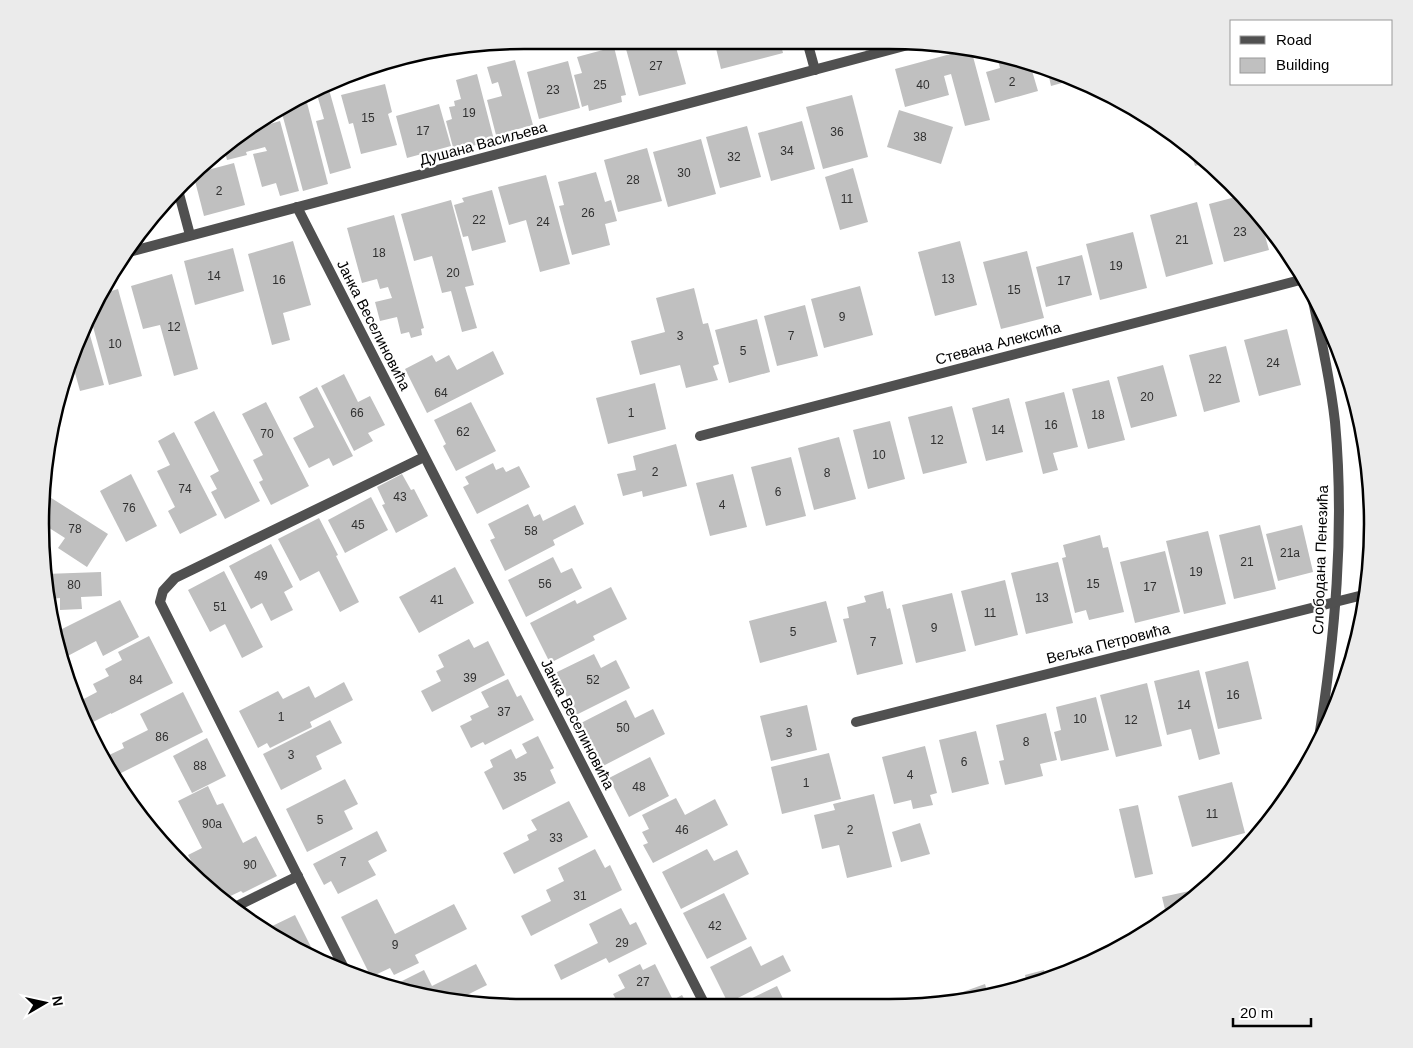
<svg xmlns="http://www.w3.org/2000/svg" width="1413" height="1048" font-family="Helvetica,sans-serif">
<rect width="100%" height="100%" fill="#fff"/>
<!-- building -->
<g fill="#c0c0c0">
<polygon points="659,40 674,40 686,84 639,96 626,49"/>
<polygon points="714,40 780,41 783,53 721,69"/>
<polygon points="863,41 906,41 866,52"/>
<polygon points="614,47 626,95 621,96 622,102 589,111 588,105 582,107 574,75 582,73 577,57"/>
<polygon points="969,49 971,49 990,120 965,126 951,74 944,76 949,95 905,107 895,69"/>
<polygon points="1006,55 1014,56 1030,64 1038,91 995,103 986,72 1000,68 997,57"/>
<polygon points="515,60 533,125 496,135 487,100 502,96 498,82 492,84 487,67"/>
<polygon points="568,61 580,108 539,119 527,72"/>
<polygon points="1048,72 1069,81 1051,86"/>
<polygon points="477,74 494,140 454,151 446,121 452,119 449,107 455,106 454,101 461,99 456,80"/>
<polygon points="385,84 392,112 388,114 397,145 361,154 353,123 349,124 341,95"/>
<polygon points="328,86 351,168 330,174 316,121 324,119 316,91"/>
<polygon points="305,95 328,184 303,191 280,106"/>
<polygon points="852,95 868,157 823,169 806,107"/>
<polygon points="439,104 451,146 407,158 396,116"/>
<polygon points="899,110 953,127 941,164 887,147"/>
<polygon points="280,121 299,191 280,196 276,183 262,187 253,154 267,151 265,147 246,152 247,155 227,160 225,152 253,129"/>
<polygon points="802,121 815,169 771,181 758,133"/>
<polygon points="747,126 761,177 720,188 706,137"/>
<polygon points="701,139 716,194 668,207 653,152"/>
<polygon points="647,148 662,201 618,212 604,160"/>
<polygon points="1190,148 1208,162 1195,166"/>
<polygon points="234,163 245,205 204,216 194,177 200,172"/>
<polygon points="853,168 868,222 840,230 825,177"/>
<polygon points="596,172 605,202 611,200 617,221 605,224 610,245 572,255 559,206 564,205 558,182"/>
<polygon points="546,175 570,264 540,272 526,220 509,225 498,187"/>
<polygon points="492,190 506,242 472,251 468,236 463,237 454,205 464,202 462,198"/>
<polygon points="1243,195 1259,214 1269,250 1224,262 1209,204"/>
<polygon points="451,200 474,285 465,287 477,328 462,332 451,291 442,293 432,256 414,261 401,214"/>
<polygon points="1197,202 1213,264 1166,277 1150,215"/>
<polygon points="394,215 424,328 421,329 422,335 411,338 409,332 401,334 397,317 380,321 375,302 392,298 388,287 380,289 377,279 362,283 347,228"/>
<polygon points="1133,232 1147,288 1100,300 1086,244"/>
<polygon points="293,241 311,305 283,313 290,340 272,345 248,254"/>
<polygon points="960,241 977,305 935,316 918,252"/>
<polygon points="233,248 244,291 195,305 184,261"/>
<polygon points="1027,251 1044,318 1001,329 983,262"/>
<polygon points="1082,255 1092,295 1046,307 1036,267"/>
<polygon points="172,274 198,369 174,376 160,325 143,329 131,286"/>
<polygon points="860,286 873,335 824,348 811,299"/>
<polygon points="694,288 703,324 708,323 719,364 713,366 718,380 686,388 680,365 640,375 631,341 665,332 656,298"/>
<polygon points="118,289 142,376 109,385 89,312 101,294"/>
<polygon points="805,305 818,356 777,366 764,316"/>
<polygon points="757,319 770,372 729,383 715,330"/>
<polygon points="86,321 104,385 80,391 72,362"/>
<polygon points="1287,329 1301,385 1259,396 1244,340"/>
<polygon points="1226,346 1240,402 1204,412 1189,355"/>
<polygon points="493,351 504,374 427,413 405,369 432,355 436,362 449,355 457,370"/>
<polygon points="1163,365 1177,416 1131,428 1117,377"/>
<polygon points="344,374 358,402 370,396 385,425 368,433 373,441 354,451 321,386"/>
<polygon points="1109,380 1125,440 1088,449 1072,389"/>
<polygon points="655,383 666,429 608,444 596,398"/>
<polygon points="317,387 353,456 333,466 329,458 309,468 293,438 314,427 299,397"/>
<polygon points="1064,392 1078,447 1053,453 1058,470 1043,474 1025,402"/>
<polygon points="1009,398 1023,452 986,461 972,408"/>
<polygon points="266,402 309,486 271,505 259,482 263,480 253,460 263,455 242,414"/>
<polygon points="471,402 496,451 456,471 443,446 446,444 434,420"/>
<polygon points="952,406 967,463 923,474 908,417"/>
<polygon points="214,411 260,501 225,519 211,492 217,489 210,476 219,471 194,422"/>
<polygon points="890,421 905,479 868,489 853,430"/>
<polygon points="174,432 217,515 180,534 168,511 175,507 157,471 170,465 158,441"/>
<polygon points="839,437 856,499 814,510 798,448"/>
<polygon points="676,444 687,486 643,497 642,491 623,496 617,474 636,470 633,456"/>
<polygon points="791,457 806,516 766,526 751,467"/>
<polygon points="493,463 496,470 503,467 506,472 519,466 530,487 477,514 463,487 469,484 465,477"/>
<polygon points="131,474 157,526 126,542 100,491"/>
<polygon points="402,474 411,490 414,489 428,516 396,533 382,505 385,504 377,487"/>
<polygon points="733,474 747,527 710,536 696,483"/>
<polygon points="45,494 108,534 87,567 58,548 65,538 43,524 46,516 44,515"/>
<polygon points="371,497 388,530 345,553 328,520"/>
<polygon points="528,504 534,517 540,514 543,521 575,505 584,524 553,540 555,545 505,571 490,540 495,538 488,524"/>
<polygon points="319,518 338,555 336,556 359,602 340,612 319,571 300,581 278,539"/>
<polygon points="1260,525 1276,589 1234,599 1219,535"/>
<polygon points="1302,525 1313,572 1278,581 1266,534"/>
<polygon points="1208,531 1226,604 1184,614 1166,541"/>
<polygon points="1100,535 1103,548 1108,547 1124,612 1089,620 1086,610 1075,613 1062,558 1066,557 1063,545"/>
<polygon points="271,544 293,587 284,592 293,610 271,621 262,603 251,609 229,566"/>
<polygon points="1165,551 1180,612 1135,623 1120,562"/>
<polygon points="553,557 561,573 572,568 582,588 526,617 508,580"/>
<polygon points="1058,562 1073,623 1026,634 1011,573"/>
<polygon points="455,567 474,603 419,633 399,597"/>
<polygon points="224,571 263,647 242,658 225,624 210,632 188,590"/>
<polygon points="101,572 102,596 81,597 82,609 60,610 60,598 50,599 45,574"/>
<polygon points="1005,580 1018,635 975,646 961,591"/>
<polygon points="611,587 627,619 593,636 595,640 550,663 530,623 575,600 577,604"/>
<polygon points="883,591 887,609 890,608 903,664 857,675 843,619 849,618 847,607 866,602 864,596"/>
<polygon points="952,593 966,651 916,663 902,605"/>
<polygon points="120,600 139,637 103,656 96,641 62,659 56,632"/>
<polygon points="826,601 837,642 760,663 749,621"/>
<polygon points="149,636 173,683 111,714 111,713 89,724 78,702 97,692 93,684 109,676 105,669 122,660 118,652"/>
<polygon points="469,639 474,648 488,641 505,675 432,712 421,691 441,681 436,671 444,667 438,655"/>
<polygon points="594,654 601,668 616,660 630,688 576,715 555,673"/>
<polygon points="1248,661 1262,719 1218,729 1205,672"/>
<polygon points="1199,670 1220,754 1199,760 1191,729 1167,735 1154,681"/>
<polygon points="508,679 517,697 521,695 534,720 485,745 483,742 471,748 460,726 472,720 470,716 489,707 481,692"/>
<polygon points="344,682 353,700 310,722 312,727 270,748 267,743 258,748 239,711 278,691 283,699 309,686 315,698"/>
<polygon points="1147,683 1162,746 1116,757 1100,695"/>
<polygon points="183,692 203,732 117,775 107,756 124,748 122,743 148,730 140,714"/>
<polygon points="1096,697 1109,750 1061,761 1054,732 1061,730 1056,707"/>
<polygon points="626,700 635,718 653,709 665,734 603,766 581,723"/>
<polygon points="807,705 817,750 771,761 760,716"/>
<polygon points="1046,713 1057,760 1040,764 1043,776 1005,785 999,761 1004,760 996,725"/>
<polygon points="330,720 342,743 316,756 322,769 281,790 263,754"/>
<polygon points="976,731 989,784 952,793 939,740"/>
<polygon points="538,736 554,768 550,770 556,783 503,810 484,772 493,767 490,760 511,749 516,759 527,753 522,744"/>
<polygon points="207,738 226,776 192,793 173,756"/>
<polygon points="925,746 937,793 930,795 933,805 913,809 911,800 894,804 882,757"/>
<polygon points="829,753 841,799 782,814 771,767"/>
<polygon points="650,757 669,796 629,817 609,778"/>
<polygon points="345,779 358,804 344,811 353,829 307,852 286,809"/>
<polygon points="1232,782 1245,833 1192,847 1178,796"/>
<polygon points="208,786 217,805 223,803 243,843 256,836 277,876 243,893 241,891 222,900 205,888 189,871 195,868 188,855 202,848 178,801"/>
<polygon points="874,794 892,867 847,878 839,845 822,849 814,815 835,810 833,804"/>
<polygon points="676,798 685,815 715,799 728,825 653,863 643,845 648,843 642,832 649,829 642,815"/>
<polygon points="569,801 588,837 514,874 503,853 529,840 527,835 537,830 531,820"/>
<polygon points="1138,805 1153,874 1135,878 1119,809"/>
<polygon points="920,823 930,854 901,862 892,832"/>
<polygon points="377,831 387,851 368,861 376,875 338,894 331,881 324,885 313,864"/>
<polygon points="595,849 605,868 610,865 622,890 531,936 521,916 551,901 546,890 564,881 558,868"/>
<polygon points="707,849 714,861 737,850 749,874 681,909 662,872"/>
<polygon points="1194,890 1195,897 1183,908 1167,918 1162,897"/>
<polygon points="724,893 747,939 707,959 683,913"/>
<polygon points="377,899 395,934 454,904 467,929 415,955 419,963 394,975 390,968 371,977 341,917"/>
<polygon points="621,908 630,925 636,922 647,944 609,963 606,958 561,980 554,965 598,943 589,924"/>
<polygon points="295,915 317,959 282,943 264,930"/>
<polygon points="751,946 761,966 783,955 791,971 728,1003 710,967"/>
<polygon points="476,964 487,985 457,1000 390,987 424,970 432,986"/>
<polygon points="640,964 643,970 655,964 673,1000 682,995 688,1006 611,1006 618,1003 613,994 625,988 618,975"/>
<polygon points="1079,968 1074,971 1052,977 1052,974"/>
<polygon points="1044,970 1046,979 1027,984 1025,975"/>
<polygon points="985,984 988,994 959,1002 957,994"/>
<polygon points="777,986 786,1005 738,1005"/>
</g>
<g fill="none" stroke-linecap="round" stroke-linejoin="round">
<!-- minor -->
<g stroke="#505050" stroke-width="10">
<polyline points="807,41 815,70"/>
<polyline points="178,190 190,235"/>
<polyline points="297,207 705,1005"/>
<polyline points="129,252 923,41"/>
<path d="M1310,288C1320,332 1330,377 1335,422C1345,530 1335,638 1318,744"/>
<polyline points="700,436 1304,279"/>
<polyline points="856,722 1367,594"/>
<polyline points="233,908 298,876"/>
<polyline points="346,972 160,602 163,591 175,578 424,457"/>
</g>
</g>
<g text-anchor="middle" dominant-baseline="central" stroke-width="4.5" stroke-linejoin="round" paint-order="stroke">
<!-- number labels -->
<g font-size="12" fill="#303030">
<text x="656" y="66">27</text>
<text x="1012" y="82">2</text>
<text x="600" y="85">25</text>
<text x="923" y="85">40</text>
<text x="553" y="90">23</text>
<text x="469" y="113">19</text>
<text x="368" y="118">15</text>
<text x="423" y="131">17</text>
<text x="837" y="132">36</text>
<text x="920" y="137">38</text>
<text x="787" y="151">34</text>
<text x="734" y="157">32</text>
<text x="684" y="173">30</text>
<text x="633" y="180">28</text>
<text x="219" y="191">2</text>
<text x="847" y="199">11</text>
<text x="588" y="213">26</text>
<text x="479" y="220">22</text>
<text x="543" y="222">24</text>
<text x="1240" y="232">23</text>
<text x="1182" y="240">21</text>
<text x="379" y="253">18</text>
<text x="1116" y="266">19</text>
<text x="453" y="273">20</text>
<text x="214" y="276">14</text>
<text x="948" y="279">13</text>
<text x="279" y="280">16</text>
<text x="1064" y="281">17</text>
<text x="1014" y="290">15</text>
<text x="842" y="317">9</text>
<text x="174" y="327">12</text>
<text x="680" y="336">3</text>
<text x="791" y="336">7</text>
<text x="115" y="344">10</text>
<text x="743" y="351">5</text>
<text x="1273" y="363">24</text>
<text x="1215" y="379">22</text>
<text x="441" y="393">64</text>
<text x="1147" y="397">20</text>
<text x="357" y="413">66</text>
<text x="631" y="413">1</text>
<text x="1098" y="415">18</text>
<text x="1051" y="425">16</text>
<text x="998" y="430">14</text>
<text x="463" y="432">62</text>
<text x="267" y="434">70</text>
<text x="937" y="440">12</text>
<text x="879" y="455">10</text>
<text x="655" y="472">2</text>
<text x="827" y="473">8</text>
<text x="185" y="489">74</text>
<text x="778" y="492">6</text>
<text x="400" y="497">43</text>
<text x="722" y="505">4</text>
<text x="129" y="508">76</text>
<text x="358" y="525">45</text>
<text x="75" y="529">78</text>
<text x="531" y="531">58</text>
<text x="1290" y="553">21a</text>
<text x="1247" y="562">21</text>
<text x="1196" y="572">19</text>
<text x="261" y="576">49</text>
<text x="545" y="584">56</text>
<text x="1093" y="584">15</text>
<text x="74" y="585">80</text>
<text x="1150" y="587">17</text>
<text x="1042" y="598">13</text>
<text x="437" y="600">41</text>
<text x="220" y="607">51</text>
<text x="990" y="613">11</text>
<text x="934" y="628">9</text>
<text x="793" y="632">5</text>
<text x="873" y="642">7</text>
<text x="470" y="678">39</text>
<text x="136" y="680">84</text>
<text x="593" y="680">52</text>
<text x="1233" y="695">16</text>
<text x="1184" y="705">14</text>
<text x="504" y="712">37</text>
<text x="281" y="717">1</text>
<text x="1080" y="719">10</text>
<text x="1131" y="720">12</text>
<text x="623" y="728">50</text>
<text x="789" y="733">3</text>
<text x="162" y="737">86</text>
<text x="1026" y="742">8</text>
<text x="291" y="755">3</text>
<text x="964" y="762">6</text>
<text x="200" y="766">88</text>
<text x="910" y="775">4</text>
<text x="520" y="777">35</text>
<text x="806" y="783">1</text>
<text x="639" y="787">48</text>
<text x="1212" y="814">11</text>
<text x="320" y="820">5</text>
<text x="212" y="824">90a</text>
<text x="682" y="830">46</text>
<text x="850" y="830">2</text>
<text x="556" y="838">33</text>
<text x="343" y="862">7</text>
<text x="250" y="865">90</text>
<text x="580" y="896">31</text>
<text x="715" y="926">42</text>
<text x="622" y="943">29</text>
<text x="395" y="945">9</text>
<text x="643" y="982">27</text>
</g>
<!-- street labels -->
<g font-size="15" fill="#000" stroke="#fff">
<text transform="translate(483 143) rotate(-15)">Душана Васиљева</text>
<text transform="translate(374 325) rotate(63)">Јанка Веселиновића</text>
<text transform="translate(998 343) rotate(-15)">Стевана Алексића</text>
<text transform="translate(1320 560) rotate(-88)">Слободана Пенезића</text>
<text transform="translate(1108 643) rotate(-14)">Вељка Петровића</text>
<text transform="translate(578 724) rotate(63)">Јанка Веселиновића</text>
</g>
</g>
<!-- crop -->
<path d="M0 0H1413V1048H0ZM524 49H889A475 475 0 0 1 1364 524V524A475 475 0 0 1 889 999H524A475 475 0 0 1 49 524V524A475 475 0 0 1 524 49Z" fill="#ebebeb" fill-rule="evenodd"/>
<path fill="none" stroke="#000" stroke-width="2.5" d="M524 49H889A475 475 0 0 1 1364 524V524A475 475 0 0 1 889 999H524A475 475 0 0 1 49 524V524A475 475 0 0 1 524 49Z"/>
<!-- legend -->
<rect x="1230" y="20" width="162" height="65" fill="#ffffff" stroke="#999999"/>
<rect x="1240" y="36" width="25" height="8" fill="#505050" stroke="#999999"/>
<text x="1276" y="45" font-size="15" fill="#000000">Road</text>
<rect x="1240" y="58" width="25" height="15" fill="#c0c0c0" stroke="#999999"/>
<text x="1276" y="70" font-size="15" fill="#000000">Building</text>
<!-- north arrow -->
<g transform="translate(45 1003) rotate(81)" stroke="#ffffff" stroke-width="4" paint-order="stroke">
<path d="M0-4L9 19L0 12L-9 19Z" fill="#000000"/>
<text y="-8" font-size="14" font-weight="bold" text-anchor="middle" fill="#000000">N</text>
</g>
<!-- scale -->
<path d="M1233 1018v8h78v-8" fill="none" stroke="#000000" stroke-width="2.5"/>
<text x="1240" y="1018" font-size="15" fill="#000000" stroke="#ffffff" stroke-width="4" paint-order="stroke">20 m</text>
</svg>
